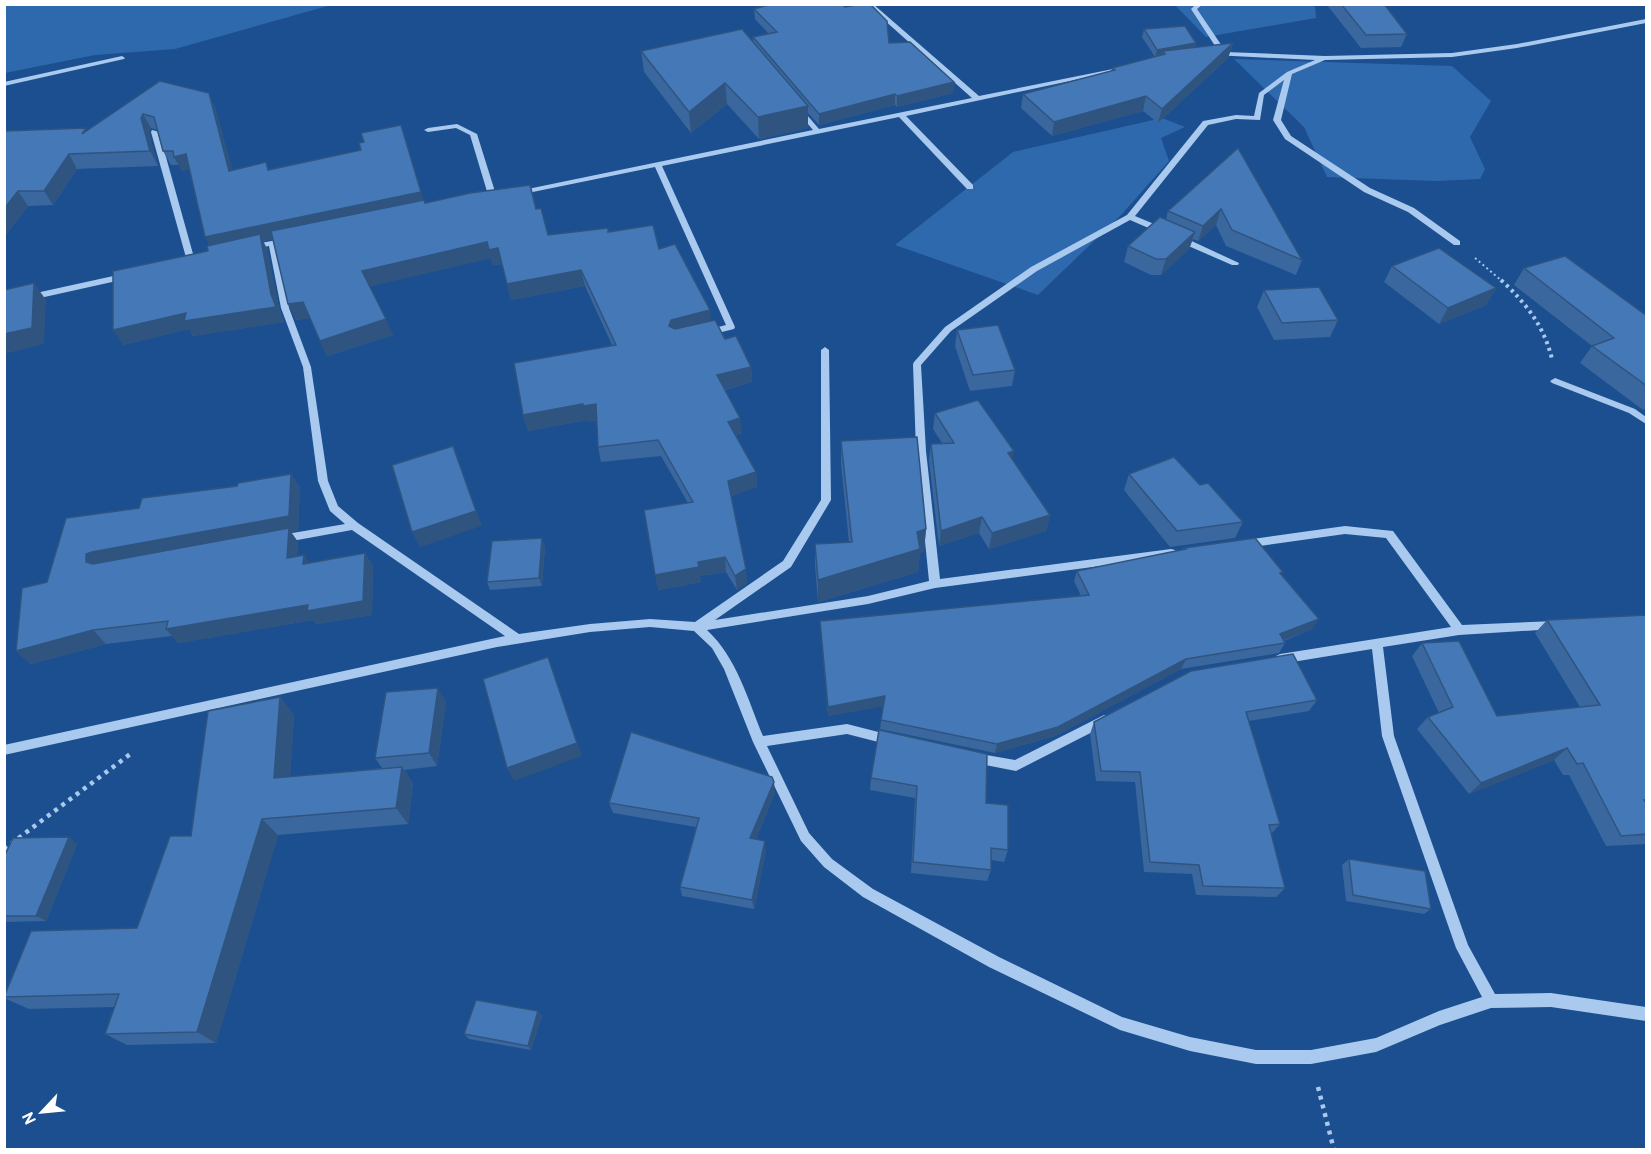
<svg xmlns="http://www.w3.org/2000/svg" width="1651" height="1154" font-family="Overpass,sans-serif">
<rect width="100%" height="100%" fill="#1b4f8f"/>
<!-- green -->
<g fill="#2e69ad">
<polygon points="5,4 331,4 331,5 175,49 95,55 5,73"/>
<polygon points="1175,5 1315,5 1316,18 1206,37"/>
<polygon points="1234,59 1452,66 1491,101 1470,137 1485,169 1480,179 1435,181 1327,177 1304,127"/>
<polygon points="1162,118 1185,127 1161,138 1169,161 1122,214 1038,295 895,245 1013,152"/>
</g>
<g fill="none" stroke-linecap="round" stroke-linejoin="round">
<!-- path-far2 -->
<polyline stroke="#a9c9ee" stroke-width="2" stroke-dasharray="2 3" stroke-linecap="butt" points="1475,258 1503,282"/>
<!-- path-far1 -->
<path stroke="#a9c9ee" stroke-width="4" stroke-dasharray="3 4" stroke-linecap="butt" d="M1501,280C1526,303 1544,326 1552,359"/>
<!-- path -->
<g stroke="#a9c9ee" stroke-width="4.5" stroke-dasharray="4 5" stroke-linecap="butt">
<polyline points="4,849 133,752"/>
<polyline points="1318,1087 1334,1150"/>
</g>
<!-- minor -->
<g fill="#a9c9ee" fill-rule="evenodd">
<polygon points="866,4 873,4 979,96 1123,67 1126,69 906,116 973,185 973,189 967,189 899,117 662,166 735,327 734,329 706,336 702,333 703,331 726,325 655,167 518,195 514,193 518,191 813,130 795,109 799,107 801,108 819,129 972,98"/>
<path d="M1196,4H1203L1197,9L1226,52L1325,56L1452,53L1517,44L1646,19V23L1517,48L1452,57L1325,60L1292,74L1281,120L1291,136L1370,188L1414,208L1460,241V245H1454L1408,212L1364,192L1285,139L1273,120L1284,80L1264,95L1260,120L1236,119L1208,125L1135,216L1166,229V233H1160L1130,220L1037,271L951,331L921,365L926,451L940,579L1171,549L1175,550L1176,553L1175,556L935,588L868,604L707,630C737,658 748,700 763,736L847,724L894,736L896,740L894,744L890,745L847,734L767,746L809,833L832,859L873,889L999,957L1122,1017L1190,1037L1256,1050H1311L1376,1038L1439,1011L1482,997L1456,948L1382,736L1372,649L1280,664L1276,662L1274,659L1276,656L1280,654L1451,627L1386,538L1345,534L1246,548L1241,544L1246,540L1345,526L1393,531L1462,625L1556,621L1560,622L1561,625L1560,628L1556,629L1459,635L1383,647L1394,736L1468,945L1495,994L1551,993L1646,1007V1021L1551,1007L1491,1008L1440,1025L1376,1052L1311,1064H1256L1190,1051L1120,1030L989,967L863,897L824,867L801,841L753,742L724,669L712,648L694,631L650,627L590,632L497,647L4,755V745L505,636L352,530L281,543L277,542L276,539L277,536L281,535L345,524L330,511L318,481L303,367L281,308L269,246L253,249L249,247L250,245L288,238L292,240L276,245L289,308L311,367L328,481L338,506L358,523L519,634L590,624L650,619L695,622L783,561L821,500V350L825,347L829,350L831,500L791,567L715,620L868,596L929,581L916,451L913,364L914,362L945,327L1031,267L1127,215L1203,121L1236,115L1254,116L1259,93L1287,72L1315,60L1213,55V53L1219,52L1191,9Z"/>
<polygon points="122,56 125,58 124,59 4,86 4,82"/>
<polygon points="457,124 477,134 497,198 496,200 493,200 489,198 470,135 456,128 428,132 424,130 428,128"/>
<polygon points="152,130 159,132 195,261 194,263 188,263 187,261 151,132"/>
<polygon points="1177,237 1183,237 1239,263 1238,265 1232,265 1177,241"/>
<polygon points="127,273 131,276 130,278 4,306 4,300"/>
<polygon points="1555,378 1635,409 1646,417 1646,424 1629,413 1552,383 1550,381"/>
<polygon points="1104,715 1108,716 1110,720 1108,724 1016,771 975,763 971,762 969,758 971,754 975,753 1015,760"/>
</g>
</g>
<!-- wall -->
<g fill="#3a679d">
<polygon points="1327,4 1384,4 1407,34 1401,47 1361,48 1327,5"/>
<polygon points="754,9 889,43 954,82 953,93 897,107 895,105 819,125 808,113 808,128 759,139 727,104 691,133 644,72 641,51 753,42 753,37 769,34 755,19"/>
<polygon points="1144,29 1196,43 1195,48 1233,43 1228,58 1158,123 1143,111 1052,136 1021,108 1023,94 1111,71 1112,68 1155,57 1142,37"/>
<polygon points="160,81 215,107 232,170 266,162 269,170 425,203 536,209 548,235 608,232 659,249 725,339 751,367 752,382 725,390 742,433 736,435 756,472 757,487 731,496 747,583 737,590 726,572 700,576 701,582 658,590 688,503 661,456 601,462 598,447 597,420 587,422 587,420 528,431 523,415 612,345 585,286 511,300 502,264 493,265 491,258 370,286 393,335 327,356 310,318 296,320 273,239 263,241 267,249 279,308 284,322 193,336 189,329 123,345 208,251 209,245 189,169 182,171 179,165 171,165 163,151 157,130 151,128 149,133 158,166 77,169 53,205 28,206 4,237 4,131 87,130"/>
<polygon points="1238,148 1302,260 1296,275 1226,246 1216,225 1198,241 1193,239 1189,249 1161,275 1151,275 1124,262 1128,246 1166,219 1168,211"/>
<polygon points="1392,266 1496,288 1486,305 1439,324 1384,282"/>
<polygon points="1524,268 1647,316 1647,408 1643,410 1580,363 1592,346 1514,285"/>
<polygon points="1264,290 1338,320 1330,337 1274,340 1257,307"/>
<polygon points="957,330 1015,370 1012,386 970,391 955,346"/>
<polygon points="935,413 1012,460 1050,515 1046,531 989,549 979,533 939,546 929,460 931,444 942,443 933,429"/>
<polygon points="841,441 926,529 924,551 920,553 918,572 818,602 815,566 815,544 849,542 841,464"/>
<polygon points="291,474 300,488 298,530 291,532 298,542 297,556 304,555 309,563 365,553 373,567 372,615 317,624 313,620 178,643 172,636 106,644 31,664 16,651 47,582 237,486"/>
<polygon points="1129,474 1200,485 1243,522 1235,538 1170,547 1124,490"/>
<polygon points="545,546 542,586 490,590 487,582"/>
<polygon points="1184,548 1282,575 1312,629 1284,641 1285,643 1279,653 1181,669 1055,736 995,753 880,729 883,706 828,716 820,621 1081,596 1074,581 1077,571 1183,550"/>
<polygon points="1647,615 1647,844 1606,846 1569,775 1563,775 1554,760 1469,794 1417,729 1428,717 1439,713 1412,656 1422,643 1497,716 1580,707 1535,633 1547,620"/>
<polygon points="280,697 294,715 290,777 382,768 375,758 446,702 437,766 404,770 413,783 408,824 278,835 216,1043 127,1045 105,1034 114,1007 29,1009 4,998 137,928"/>
<polygon points="1317,700 1309,711 1249,721 1280,824 1271,834 1285,888 1276,897 1196,895 1192,874 1144,872 1135,782 1096,781 1090,734 1094,722"/>
<polygon points="879,730 1008,850 1004,862 991,860 991,870 987,881 911,873 915,798 870,790 871,778"/>
<polygon points="775,793 756,839 766,851 754,909 682,896 680,887 696,827 613,813 609,803"/>
<polygon points="77,844 46,921 4,922 4,857"/>
<polygon points="1349,859 1431,909 1424,914 1346,901 1342,865"/>
<polygon points="538,1011 542,1016 531,1050 469,1039 464,1034"/>
</g>
<!-- shaded-wall -->
<g fill="#305480">
<polygon points="1196,43 1194,52 1163,51 1162,57 1155,58 1157,50"/>
<polygon points="1233,43 1228,58 1158,123 1162,109"/>
<polygon points="954,82 953,93 897,107 897,96"/>
<polygon points="725,83 727,104 691,133 689,112"/>
<polygon points="209,93 215,107 237,186 229,171"/>
<polygon points="895,94 895,105 819,125 819,114"/>
<polygon points="1146,96 1143,111 1052,136 1054,122"/>
<polygon points="808,106 808,128 759,139 758,117"/>
<polygon points="143,114 151,128 149,133 158,166 150,151 141,118"/>
<polygon points="406,140 426,207 263,241 267,249 279,308 284,322 193,336 189,329 123,345 113,330 213,252 205,237"/>
<polygon points="69,154 77,169 53,205 44,191"/>
<polygon points="186,154 193,168 182,171 174,157"/>
<polygon points="18,191 28,206 4,237 4,209"/>
<polygon points="1221,209 1216,225 1198,241 1203,226"/>
<polygon points="1195,232 1189,249 1161,275 1166,259"/>
<polygon points="487,242 498,248 503,264 493,265 491,258 369,287 362,271"/>
<polygon points="581,270 585,286 511,300 507,284"/>
<polygon points="34,283 46,300 44,344 4,354 4,334"/>
<polygon points="1496,288 1486,305 1439,324 1448,308"/>
<polygon points="303,302 311,318 296,320 288,304"/>
<polygon points="710,310 712,326 672,342 669,326 671,320"/>
<polygon points="386,319 393,335 327,356 320,341"/>
<polygon points="751,367 752,382 719,391 717,375"/>
<polygon points="583,404 596,404 600,419 587,422 587,420 528,431 523,415"/>
<polygon points="740,418 742,433 730,437 728,422"/>
<polygon points="453,446 482,526 420,547 412,532"/>
<polygon points="1014,451 1011,467 1008,453"/>
<polygon points="756,472 757,487 730,497 728,481"/>
<polygon points="291,474 300,488 298,530 291,532 298,542 296,572 99,568 86,562 86,554"/>
<polygon points="1050,515 1046,531 989,549 992,533"/>
<polygon points="982,517 979,533 939,546 941,531"/>
<polygon points="926,529 924,551 920,553 918,572 818,602 818,580 917,532"/>
<polygon points="542,538 545,546 542,586 539,578"/>
<polygon points="365,553 373,567 372,615 317,624 313,620 178,643 166,629"/>
<polygon points="304,555 313,569 303,564"/>
<polygon points="725,557 726,572 700,576 701,582 658,590 655,575 698,562"/>
<polygon points="746,569 747,583 737,590 735,576"/>
<polygon points="1319,619 1312,629 1274,644 1280,634"/>
<polygon points="93,630 106,644 31,664 16,651"/>
<polygon points="548,657 582,756 514,781 507,768"/>
<polygon points="1186,659 1181,669 1055,736 995,753 997,744"/>
<polygon points="438,688 446,702 437,766 429,753"/>
<polygon points="885,696 884,706 828,716 828,707"/>
<polygon points="280,697 294,715 289,795 274,778"/>
<polygon points="1567,748 1554,760 1469,794 1481,783"/>
<polygon points="402,767 413,783 408,824 396,808"/>
<polygon points="774,782 775,793 752,848 750,838"/>
<polygon points="262,819 278,835 216,1043 197,1032"/>
<polygon points="69,837 77,844 46,921 36,916"/>
<polygon points="765,841 766,851 754,909 752,900"/>
<polygon points="538,1011 542,1016 531,1050 528,1046"/>
</g>
<!-- building -->
<g fill="#4478b7" stroke="#305480" stroke-width="1.5">
<polygon points="772,4 842,4 845,7 862,4 870,4 887,21 889,43 910,42 954,82 897,96 895,94 819,114 753,37 777,32 754,9"/>
<polygon points="1341,4 1384,4 1407,34 1366,35"/>
<polygon points="1185,26 1196,43 1157,50 1144,29"/>
<polygon points="742,29 808,106 758,117 725,83 689,112 641,51"/>
<polygon points="1233,43 1162,109 1146,96 1054,122 1023,94 1115,70 1112,68 1165,54 1163,51"/>
<polygon points="160,81 209,93 229,171 266,162 268,170 361,150 359,143 364,142 361,133 401,125 421,192 205,237 186,154 174,157 173,151 163,151 154,117 143,114 141,118 150,151 69,154 44,191 18,191 4,209 4,131 86,128 82,134"/>
<polygon points="1238,148 1302,260 1232,230 1221,209 1203,226 1168,211"/>
<polygon points="530,185 536,209 541,208 548,235 608,228 608,232 653,225 659,249 675,244 710,310 671,320 669,326 675,329 715,320 725,339 736,336 751,367 717,375 740,418 728,422 756,472 728,481 746,569 735,576 725,557 698,562 699,567 655,575 644,510 693,502 658,440 598,447 596,404 583,406 583,404 523,415 514,363 616,345 581,270 507,284 498,248 489,250 487,242 362,271 386,319 320,341 303,302 288,304 271,231 424,200 425,203 470,193"/>
<polygon points="1160,217 1195,232 1166,259 1156,259 1128,246"/>
<polygon points="260,234 271,294 276,307 184,321 186,313 113,330 113,271 208,251 207,246"/>
<polygon points="1439,248 1496,288 1448,308 1392,266"/>
<polygon points="1565,256 1647,316 1647,386 1592,346 1614,338 1524,268"/>
<polygon points="34,283 32,328 4,334 4,290"/>
<polygon points="1319,287 1338,320 1282,323 1264,290"/>
<polygon points="998,325 1015,370 973,375 957,330"/>
<polygon points="978,400 1014,451 1008,453 1050,515 992,533 982,517 941,531 931,444 954,443 935,413"/>
<polygon points="917,437 926,529 917,532 920,549 818,580 815,544 852,542 841,441"/>
<polygon points="453,446 476,511 412,532 392,465"/>
<polygon points="1174,457 1200,485 1208,483 1243,522 1177,531 1129,474"/>
<polygon points="291,474 289,516 92,552 86,554 86,562 93,564 289,528 287,558 304,555 303,564 365,553 363,601 307,611 308,605 166,629 168,621 93,630 16,651 22,588 47,582 66,518 139,508 142,498 237,486 238,483"/>
<polygon points="542,538 539,578 487,582 492,541"/>
<polygon points="1255,538 1283,572 1280,573 1319,619 1280,634 1285,643 1186,659 1058,727 997,744 881,720 885,696 828,707 820,621 1089,595 1077,571 1186,549 1184,548"/>
<polygon points="1647,615 1647,800 1644,800 1647,804 1647,834 1621,836 1583,763 1577,764 1567,748 1481,783 1428,717 1453,707 1422,643 1459,641 1497,716 1600,705 1547,620"/>
<polygon points="1293,654 1317,700 1246,712 1280,824 1269,825 1285,888 1203,886 1199,865 1150,862 1140,772 1101,771 1094,722 1191,671"/>
<polygon points="548,657 577,743 507,768 483,679"/>
<polygon points="438,688 429,753 375,758 386,692"/>
<polygon points="280,697 274,778 402,767 396,808 262,819 197,1032 105,1034 119,994 4,997 31,931 137,928 170,836 191,836 208,711"/>
<polygon points="879,730 987,754 986,803 1008,805 1008,850 991,848 991,870 913,862 917,786 871,778"/>
<polygon points="631,732 772,777 774,782 750,838 765,841 752,900 680,887 699,818 609,803"/>
<polygon points="69,837 36,916 4,916 4,857 13,838"/>
<polygon points="1349,859 1425,871 1431,909 1353,895"/>
<polygon points="476,1000 538,1011 528,1046 464,1034"/>
</g>
<!-- border -->
<rect width="1651" height="1154" fill="none" stroke="#ffffff" stroke-width="12"/>
<!-- north arrow -->
<g transform="translate(42 1112) rotate(244)" stroke="#1b4f8f" stroke-width="4.5" paint-order="stroke">
<path d="M0-4.5L10 22L0 15L-10 22Z" fill="#ffffff"/>
<text y="-9" font-size="16" font-weight="bold" text-anchor="middle" fill="#ffffff">N</text>
</g>
</svg>
